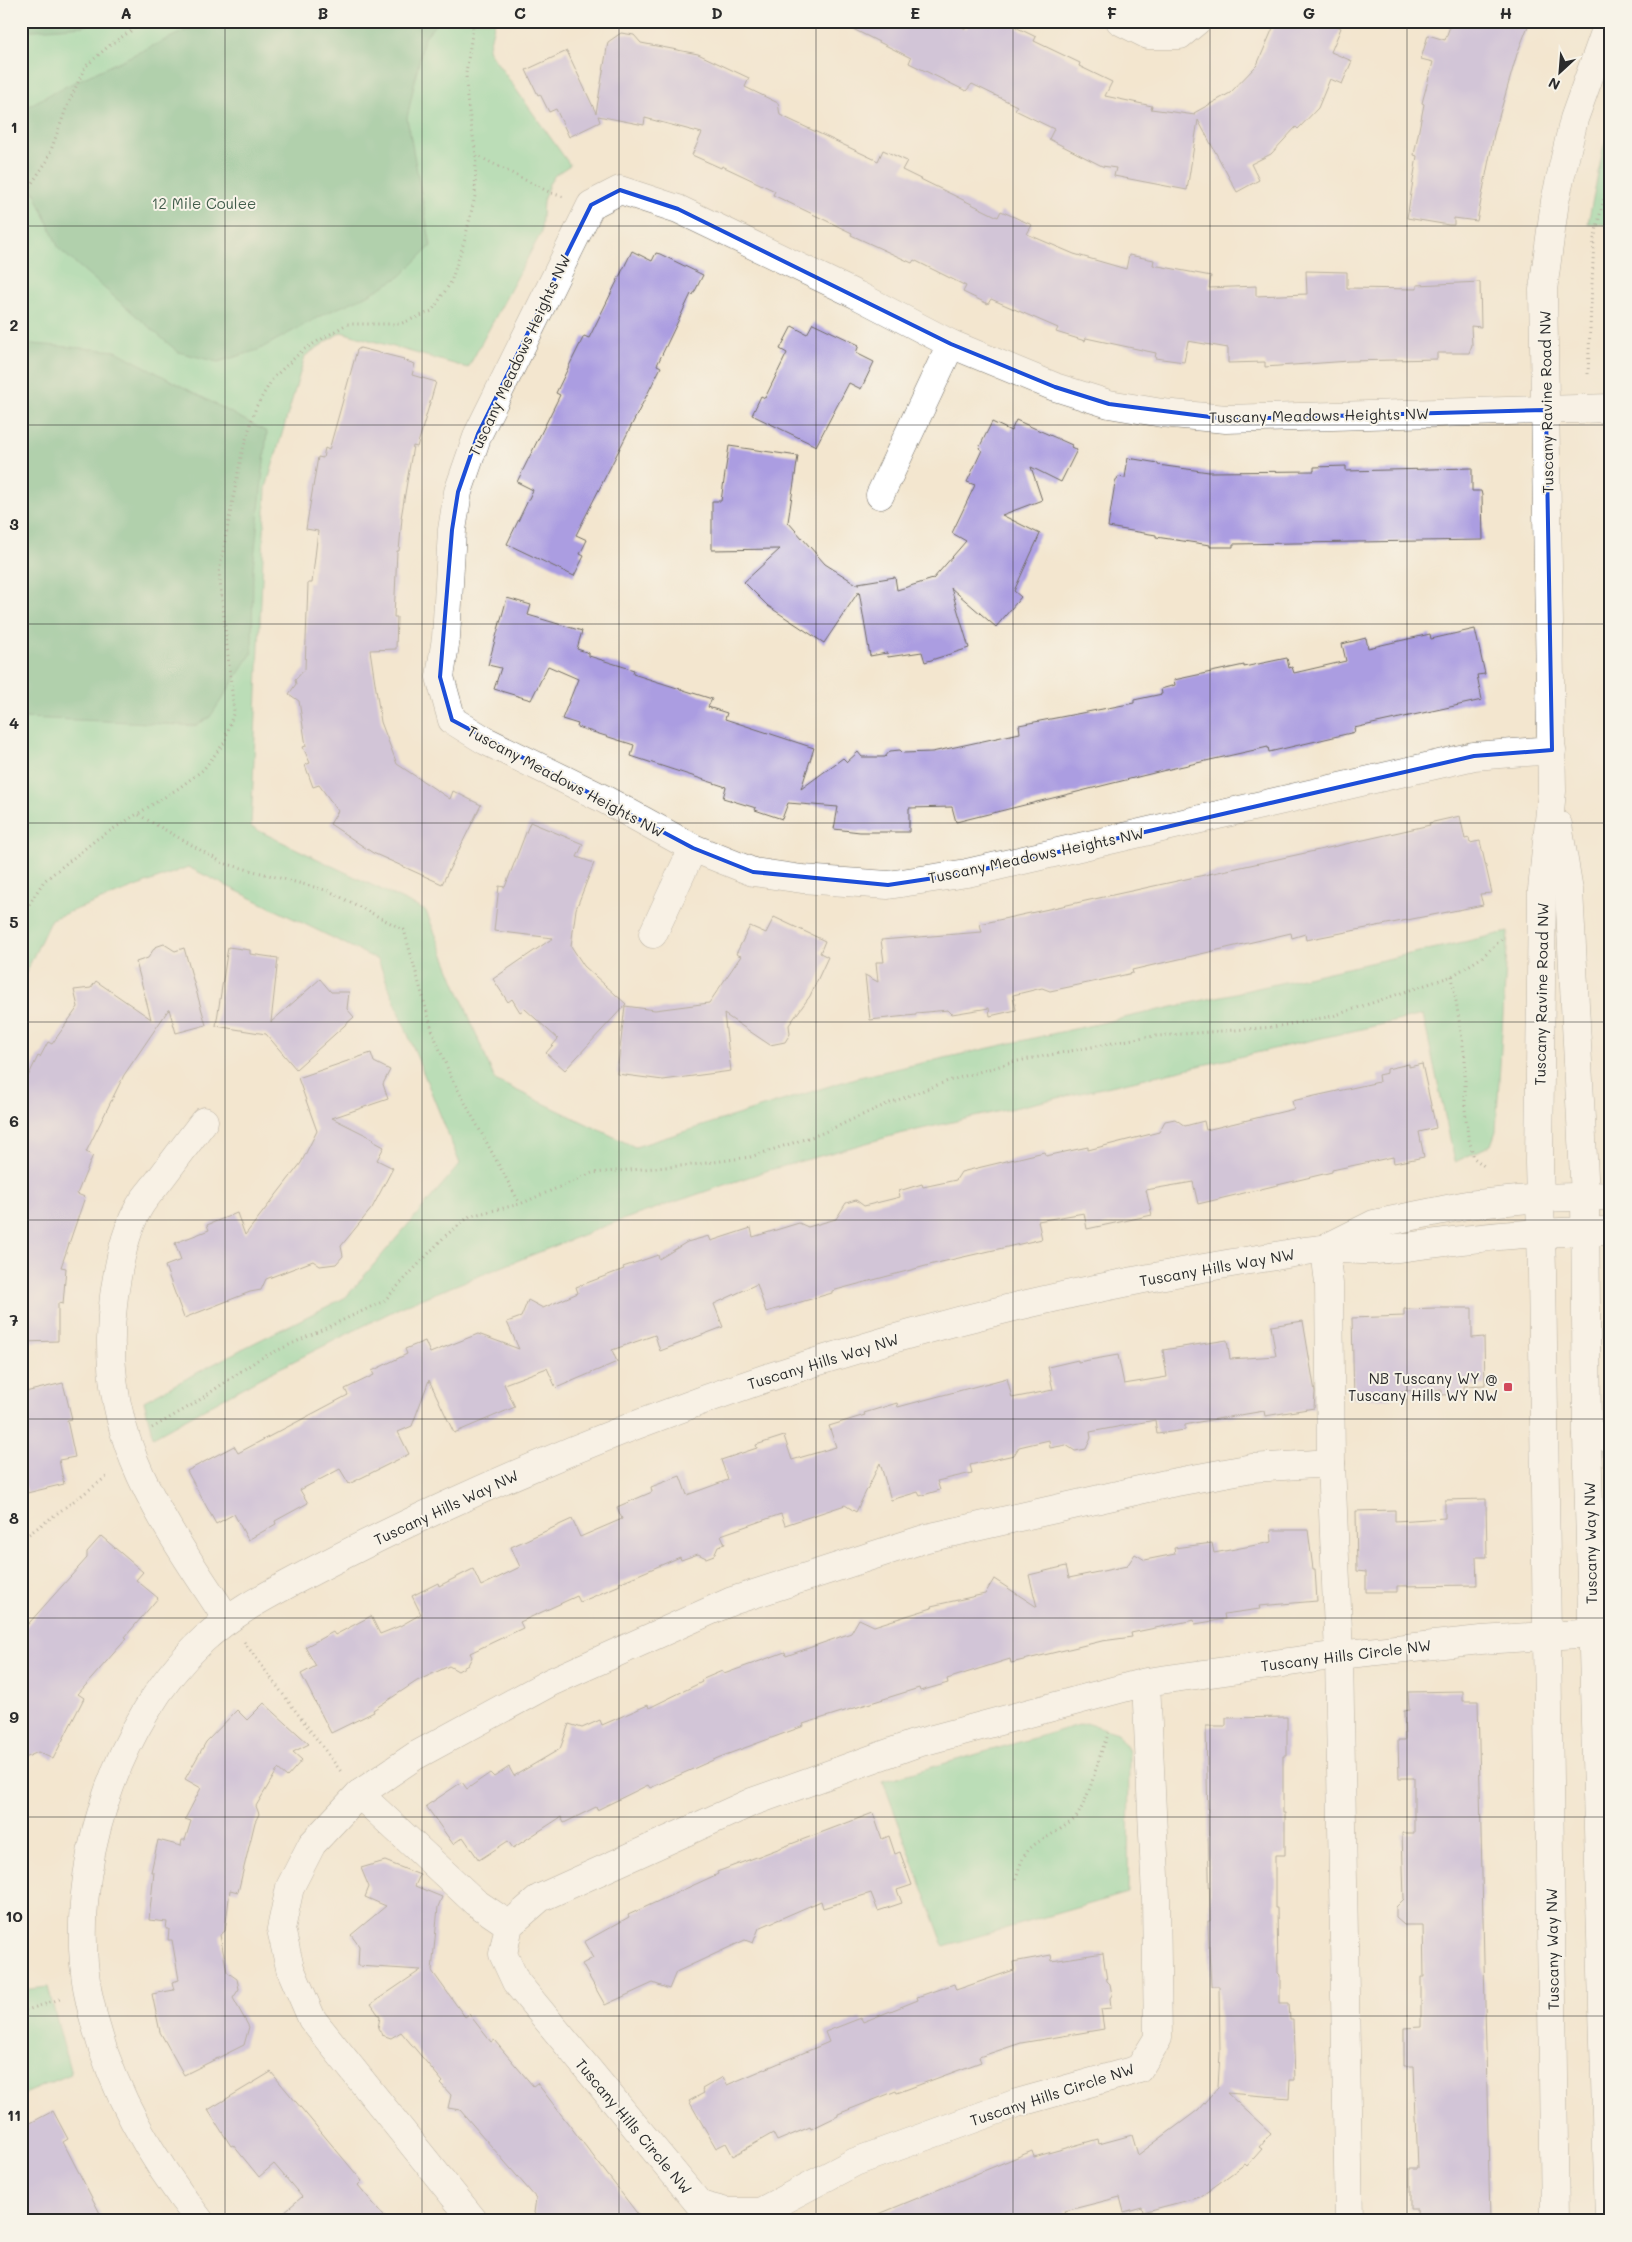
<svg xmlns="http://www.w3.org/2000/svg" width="1632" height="2242" font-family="Mali,sans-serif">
<rect width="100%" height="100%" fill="#f7f3e8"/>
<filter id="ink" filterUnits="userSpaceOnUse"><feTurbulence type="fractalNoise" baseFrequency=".02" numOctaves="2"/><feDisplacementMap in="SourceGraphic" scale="10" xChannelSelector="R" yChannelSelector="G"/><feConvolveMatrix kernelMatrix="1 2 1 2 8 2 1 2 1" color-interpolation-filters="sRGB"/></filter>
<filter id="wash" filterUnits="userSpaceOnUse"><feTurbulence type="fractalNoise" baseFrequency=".0096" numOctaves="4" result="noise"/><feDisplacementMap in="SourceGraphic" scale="20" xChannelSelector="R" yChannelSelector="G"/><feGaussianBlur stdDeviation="1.12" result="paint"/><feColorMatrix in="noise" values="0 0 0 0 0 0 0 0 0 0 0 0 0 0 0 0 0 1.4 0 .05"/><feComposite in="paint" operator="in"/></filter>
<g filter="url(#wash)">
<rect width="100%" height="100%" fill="#f3e6cf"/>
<!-- green -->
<g fill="#79d39a" stroke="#527f62">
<polygon points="21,21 495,21 488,50 570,165 555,175 549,184 543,201 541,233 468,368 341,332 305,356 266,488 251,827 426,911 495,1080 635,1147 855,1078 1508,932 1496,1131 1491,1145 1455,1162 1423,1015 895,1135 766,1171 613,1223 405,1305 258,1379 153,1437 144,1401 242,1349 346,1297 460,1164 378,960 188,867 51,919 21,983"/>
<polygon points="1611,124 1611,225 1588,223 1603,149"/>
<polygon points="1086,1723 1118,1733 1129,1751 1128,1893 944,1946 883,1781"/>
<polygon points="48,1987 71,2074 21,2095 21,1990"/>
</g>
<!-- forest -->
<g fill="#62b582" stroke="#467056">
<polygon points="21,21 97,21 84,26 21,31"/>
<polygon points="206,21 438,21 424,38 407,118 431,246 401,276 368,295 322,315 258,350 218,362 178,352 59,249 35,193 21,176 21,110 58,90"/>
<polygon points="21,343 116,351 267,432 253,568 252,653 210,717 195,726 132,722 21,718"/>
</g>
<g id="blocks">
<!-- building -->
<g fill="#ab9de1">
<polygon points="837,21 950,21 966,29 969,21 1003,21 1036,37 1034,41 1080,63 1079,66 1112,82 1105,96 1152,106 1151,109 1195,115 1194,113 1230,93 1257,65 1276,21 1328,21 1341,28 1331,52 1352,61 1342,84 1330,79 1318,108 1298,129 1296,127 1271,154 1251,164 1259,180 1237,192 1198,120 1187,190 1114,176 1116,168 1102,166 1049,139 1054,129 1015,110 1017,106 972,84 966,91 909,63 911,58"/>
<polygon points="1452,21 1530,21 1517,54 1494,134 1477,221 1454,218 1454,225 1449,225 1407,218 1417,156 1414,155 1424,104 1422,103 1433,62 1421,59 1428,35 1445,40"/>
<polygon points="621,33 634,35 641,43 698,54 749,78 745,87 778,103 780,115 878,161 883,150 907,161 902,170 998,217 1001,211 1032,225 1027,234 1074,254 1126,269 1129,255 1154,260 1153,265 1211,276 1209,288 1256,286 1256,296 1307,294 1306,271 1347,272 1347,288 1417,289 1417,285 1480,282 1481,327 1471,326 1472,345 1469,353 1437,353 1437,359 1349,361 1265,367 1265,362 1228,363 1228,348 1188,341 1184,362 1155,358 1156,353 1086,338 1085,341 1056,332 1058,328 991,299 988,304 963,292 966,286 914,260 912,263 851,235 852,233 773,195 775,191 722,166 721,168 692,155 702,133 645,118 644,125 598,116 600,122 569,137 556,109 549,112 540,94 538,95 526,70 567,51 596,113 608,42"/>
<polygon points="632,251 652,261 656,253 660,254 703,275 693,295 691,294 657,365 661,367 576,535 587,540 580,554 584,556 574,576 507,544 533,490 517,482 560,395 556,393 569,366 584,336 589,338"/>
<polygon points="813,323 859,345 856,353 874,362 861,389 849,383 816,446 752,415 761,396 765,398 787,353 780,349 792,326 807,334"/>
<polygon points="360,348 404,359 403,360 415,364 412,375 436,382 417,447 413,446 401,518 402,518 399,551 397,551 394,617 397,617 396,649 370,650 381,722 397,764 450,799 453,791 481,805 442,884 373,853 330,824 338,811 319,785 313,787 305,765 310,763 303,747 306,746 299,701 289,694 296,684 295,680 305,669 308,583 312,583 318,531 306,529 318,457 323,458 325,448 329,450 357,350"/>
<polygon points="1016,420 1072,445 1071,447 1077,450 1061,482 1031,467 1042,500 1002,515 1040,534 1014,591 1021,597 996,627 951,588 969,648 925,662 922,652 888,657 887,653 870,656 859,591 824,643 768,606 744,582 780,549 712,550 712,501 721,501 729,446 798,456 788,522 825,564 858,585 858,583 895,577 897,590 933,579 966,541 952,533 975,485 967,482 982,450 979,448 992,422 1011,431"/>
<polygon points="1128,458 1158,463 1158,465 1209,472 1314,471 1314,467 1346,466 1346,471 1472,468 1472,491 1481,491 1482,495 1483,540 1233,544 1233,547 1210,547 1210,545 1156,537 1156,535 1108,527 1115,483 1118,477 1125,478"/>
<polygon points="507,598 531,605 528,615 582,631 577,649 589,653 589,656 634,670 633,674 712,699 708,707 727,713 725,719 814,748 801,789 843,758 847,762 858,752 862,757 885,757 890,751 900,750 903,753 932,752 1020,733 1019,725 1134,703 1134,700 1162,694 1161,689 1175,685 1174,680 1244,665 1244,667 1287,658 1289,668 1292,667 1294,673 1346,661 1342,644 1366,638 1368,648 1430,634 1431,639 1475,629 1485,674 1477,675 1482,700 1354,728 1355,732 1269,752 1268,747 1170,769 956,822 952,807 909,808 909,832 860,832 834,829 838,807 788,803 782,819 755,810 756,808 723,798 726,787 631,756 634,745 577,727 578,724 562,719 578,679 548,666 531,700 494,689 501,668 488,665"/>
<polygon points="1460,816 1465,839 1469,838 1470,843 1480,841 1492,893 1480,894 1483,905 1306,940 1305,934 1292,938 1291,933 1132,970 1133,973 1102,980 1050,991 1042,988 1013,995 1016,1010 990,1016 989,1008 952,1014 948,1010 916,1013 916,1015 870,1020 865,975 878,982 876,962 884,962 881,940 982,932 980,924 1319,850 1430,825 1429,823"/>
<polygon points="530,822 583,844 577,857 594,863 576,909 571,946 584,966 626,1004 565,1070 546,1053 558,1039 525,1009 520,1012 512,999 508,1002 493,979 553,938 494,931 499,886 505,887"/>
<polygon points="774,917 825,941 820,953 828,957 810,996 789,1025 790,1034 785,1042 770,1045 724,1014 731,1071 663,1080 617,1074 625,1006 655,1010 709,1003 741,956 736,954 750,926 766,933"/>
<polygon points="164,944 175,951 184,948 206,1025 176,1033 169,1009 124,1075 86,1152 93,1155 77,1194 85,1197 61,1267 66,1268 63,1304 58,1303 58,1341 21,1342 21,1091 38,1056 40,1057 48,1042 52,1044 78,1007 74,990 91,988 96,981 151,1019 136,962 148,958 155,947"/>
<polygon points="228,947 250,950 250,954 278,958 271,1022 320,979 331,992 349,992 347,1009 354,1017 296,1069 266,1034 216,1026"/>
<polygon points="371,1053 374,1062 390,1070 383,1084 388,1099 332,1118 374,1139 373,1141 384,1147 377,1160 393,1168 372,1208 341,1246 343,1256 336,1264 320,1266 313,1261 266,1279 261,1290 250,1292 184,1318 165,1266 181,1260 175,1243 209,1230 207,1225 237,1213 245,1235 301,1163 317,1131 298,1078"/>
<polygon points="1409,1064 1409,1067 1422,1064 1436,1128 1419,1132 1424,1157 1394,1163 1393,1157 1332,1170 1332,1172 1198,1204 1193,1182 1146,1190 1152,1215 1087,1229 1084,1213 1038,1221 1042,1239 937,1263 832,1291 832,1293 766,1312 757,1284 714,1304 723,1327 660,1351 655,1335 612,1350 617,1362 556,1388 547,1368 504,1384 515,1407 454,1433 429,1380 412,1426 398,1432 409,1454 349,1484 340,1469 300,1490 308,1503 275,1521 276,1524 248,1540 234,1514 216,1524 187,1471 234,1446 238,1453 348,1395 345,1389 374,1375 372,1371 407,1354 405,1349 425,1341 430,1353 478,1334 519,1349 507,1322 521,1317 528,1300 543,1308 578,1293 576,1287 624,1269 623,1267 658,1255 659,1259 687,1242 709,1236 711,1241 751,1228 753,1237 799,1223 808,1227 836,1219 846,1203 856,1200 864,1206 900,1197 899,1191 922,1184 923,1187 956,1180 961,1172 1044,1152 1046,1156 1088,1147 1088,1150 1159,1132 1165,1121 1175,1119 1185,1126 1204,1121 1206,1130 1294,1109 1292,1101 1379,1082 1378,1075 1387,1073 1387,1069"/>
<polygon points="1435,1308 1472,1308 1472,1338 1484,1337 1485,1385 1464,1386 1464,1394 1442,1395 1442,1390 1392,1391 1392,1398 1354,1399 1352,1318 1404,1316 1404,1309"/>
<polygon points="1303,1321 1315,1392 1314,1408 1265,1416 1264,1411 1199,1422 1185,1425 1185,1430 1157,1434 1155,1420 1090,1432 1091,1438 1086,1449 1075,1451 1066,1445 1050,1448 1049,1440 1019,1447 1014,1455 970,1465 972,1473 937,1481 940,1490 920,1496 918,1492 891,1500 880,1463 856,1512 845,1505 785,1525 781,1514 721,1535 725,1544 718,1546 714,1555 706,1558 698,1554 681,1560 680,1557 619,1583 620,1585 583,1601 580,1602 577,1596 520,1622 523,1628 470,1653 472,1657 468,1665 458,1671 449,1666 417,1681 373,1710 374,1712 331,1733 301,1674 316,1666 305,1647 333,1632 335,1635 371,1616 380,1634 400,1626 421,1614 412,1596 438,1583 439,1586 473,1569 481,1586 520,1567 511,1547 572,1519 580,1537 622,1519 617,1507 652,1492 651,1487 680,1476 687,1495 728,1480 721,1460 757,1448 756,1445 784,1436 792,1460 836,1447 829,1426 865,1415 864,1413 897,1403 898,1407 1007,1378 1012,1398 1053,1390 1048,1367 1078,1360 1078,1362 1118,1355 1124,1384 1167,1377 1163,1350 1227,1340 1230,1359 1276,1356 1271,1326"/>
<polygon points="63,1383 72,1419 67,1420 75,1457 59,1460 64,1484 27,1493 25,1485 21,1486 21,1393"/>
<polygon points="1486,1499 1487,1557 1476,1557 1477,1585 1397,1586 1397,1592 1366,1592 1366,1572 1357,1571 1356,1511 1395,1510 1395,1521 1445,1518 1445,1500"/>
<polygon points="1271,1530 1308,1530 1313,1569 1315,1569 1317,1601 1259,1606 1260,1609 1224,1614 1225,1619 1195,1624 1194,1620 1131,1633 1132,1637 1102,1641 1011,1663 1010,1659 947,1679 948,1683 920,1691 919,1688 803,1724 804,1726 720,1757 650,1788 648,1785 597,1810 596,1807 564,1823 561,1817 513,1848 508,1841 479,1860 463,1837 453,1844 426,1806 462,1782 467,1789 490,1773 494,1777 509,1767 514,1776 560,1749 569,1724 582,1728 600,1720 602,1725 648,1705 649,1708 702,1682 701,1680 722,1671 724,1674 785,1652 786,1656 851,1633 859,1619 874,1626 932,1608 931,1606 985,1594 994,1579 1037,1607 1029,1575 1066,1566 1069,1578 1127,1566 1135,1554 1145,1560 1175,1554 1174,1548 1212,1543 1214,1553 1272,1542"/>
<polygon points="101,1536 143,1572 136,1580 158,1598 125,1637 127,1638 78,1694 84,1698 53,1759 38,1752 21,1760 21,1632 87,1558 87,1552"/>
<polygon points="1463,1691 1463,1701 1478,1701 1490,2221 1418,2221 1417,2209 1410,2209 1410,2168 1418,2168 1414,2066 1404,2066 1404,2028 1421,2027 1421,1977 1424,1977 1423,1925 1404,1925 1396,1918 1396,1907 1404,1899 1402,1833 1414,1833 1414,1778 1399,1778 1398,1740 1405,1740 1404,1711 1409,1710 1408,1692"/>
<polygon points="264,1703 309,1744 293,1752 302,1760 287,1777 278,1769 256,1806 259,1814 255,1822 238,1892 230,1890 225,1931 220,1935 227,1972 237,1979 239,1989 233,1998 249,2027 244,2045 184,2075 160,2032 152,1994 174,1990 172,1982 179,1980 172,1940 168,1940 169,1929 166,1929 167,1922 149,1920 154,1872 151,1872 158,1840 181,1846 182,1840 185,1840 191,1821 185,1819 201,1788 185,1779 206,1742 237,1710 247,1720"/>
<polygon points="1287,1717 1287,1756 1283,1756 1283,1813 1285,1813 1285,1855 1275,1855 1275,1908 1277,1908 1278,1973 1280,1975 1280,2003 1289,2003 1290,2020 1293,2020 1295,2080 1290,2080 1289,2098 1227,2093 1271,2133 1259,2147 1262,2149 1247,2166 1245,2164 1200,2197 1143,2212 1142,2207 1124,2212 1120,2197 1065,2211 1068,2221 862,2221 1032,2151 1034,2157 1098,2139 1099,2144 1132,2135 1138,2155 1198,2110 1218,2087 1220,2054 1219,1986 1211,1986 1209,1950 1208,1921 1210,1921 1206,1726 1226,1726 1226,1718"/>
<polygon points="873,1813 882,1839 889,1836 895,1854 900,1852 912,1885 897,1890 902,1903 878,1911 871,1893 823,1908 821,1901 759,1928 753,1943 745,1940 676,1972 669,1989 653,1983 605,2005 582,1964 593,1958 584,1942 629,1917 628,1915 718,1874 717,1872"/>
<polygon points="385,1861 420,1875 415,1886 442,1897 438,1907 432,1971 465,2017 469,2014 491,2042 494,2040 533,2086 537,2083 643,2221 540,2221 534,2213 536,2198 460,2110 448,2108 451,2095 441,2084 443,2082 401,2032 391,2038 382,2035 378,2028 380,2017 371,2004 421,1970 358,1966 359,1946 351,1935 386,1906 365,1897 369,1887 361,1868"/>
<polygon points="1103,1953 1107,1981 1110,1984 1112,1995 1110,1998 1111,2008 1101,2009 1104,2029 1021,2043 979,2057 981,2062 897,2093 896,2091 838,2114 838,2116 811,2129 810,2127 777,2141 773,2133 733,2156 726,2143 716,2148 689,2101 704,2093 702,2089 723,2077 727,2085 829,2042 825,2032 861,2018 863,2022 918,2000 917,1997 954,1984 956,1990 1014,1970 1013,1962 1051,1955 1052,1961"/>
<polygon points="271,2072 362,2181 358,2185 388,2221 273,2221 302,2197 274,2164 259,2177 233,2145 231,2146 208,2110"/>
<polygon points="53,2111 68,2139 63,2142 104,2221 28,2221 21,2208 21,2128"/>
</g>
</g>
</g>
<g filter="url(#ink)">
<use href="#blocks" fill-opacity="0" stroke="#716c64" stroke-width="1"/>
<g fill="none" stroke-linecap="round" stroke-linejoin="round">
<defs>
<g id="minor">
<polyline points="1120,21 1148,35 1180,35 1197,21"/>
<polyline points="880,495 951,344"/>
<polyline points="1552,750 1474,756 967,873 888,885 802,879 753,872 693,848 602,798 486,741 452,720 440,677 446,638 452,530 458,492 478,434 591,205 620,190 678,209 857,295 951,344 1055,387 1109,404 1162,413 1226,419 1611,408"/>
<polyline points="1558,825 1569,890 1585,1196 1587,1436 1609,2221"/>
<polyline points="653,934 693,848"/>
<path d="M204,1121C189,1141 174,1161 158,1182C152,1190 143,1199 138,1209C124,1234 118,1268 114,1296C96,1431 157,1513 227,1619"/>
<polyline points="1328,1247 1374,1224 1467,1205 1539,1198 1611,1196"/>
<polyline points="1325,1249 1329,1284 1331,1463 1339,1655 1349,2221"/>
<polyline points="1587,1436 1611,1436"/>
<polyline points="1146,1682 1156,1898 1158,2038 1139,2069 1017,2103 855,2162 760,2212 727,2212 700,2205 516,1982 503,1954 509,1925 540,1898 752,1802 914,1744 1146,1682 1339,1655 1481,1640 1611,1632"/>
<polyline points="359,1794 475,1902 509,1925"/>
<path d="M200,2221C148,2155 104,2077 88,1993C66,1875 115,1722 203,1640C229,1616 260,1599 292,1582C342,1555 393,1530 445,1506C668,1403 903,1325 1144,1279C1186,1271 1228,1263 1270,1257C1288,1254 1306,1250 1323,1249C1341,1248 1359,1251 1377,1250C1405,1248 1433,1243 1462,1240C1511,1234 1561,1231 1611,1231"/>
<polyline points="474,2221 312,2019 290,1968 281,1929 290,1887 312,1844 359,1794 415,1756 551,1682 732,1601 927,1538 1166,1484 1252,1468 1331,1463"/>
<polyline points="1555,2221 1542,1271 1539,1163 1542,890 1552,791 1543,290 1555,201 1574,119 1609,21"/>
</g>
</defs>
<!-- minor casing -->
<use href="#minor" stroke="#716c64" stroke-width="29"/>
<!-- path -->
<g stroke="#716c64" stroke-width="3" stroke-dasharray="1 4" stroke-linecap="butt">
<polyline points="476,155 551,193 564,197"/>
<polyline points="21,199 47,161 66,109 85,67 111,44 146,21"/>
<polyline points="1588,374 1594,239 1611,170"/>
<polyline points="139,815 223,863 329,891 404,930 433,1033 451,1077 520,1204"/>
<polyline points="21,917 44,881 97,839 179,788 203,770 224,743 234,711 219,572 242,452 256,407 273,378 303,350 347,324 400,324 432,311 451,282 465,239 475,196 476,155 467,99 466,73 474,21"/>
<polyline points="1452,976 1465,1058 1465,1109 1468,1136 1474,1158 1484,1166"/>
<polyline points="152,1428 192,1405 259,1359 384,1301 445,1236 470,1216 520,1204 592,1173 692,1165 750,1157 820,1134 887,1104 948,1081 1013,1062 1144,1037 1274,1027 1333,1016 1452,976 1481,958 1504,937"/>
<polyline points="21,1540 109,1475"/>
<polyline points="244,1642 342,1773"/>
<path d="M1016,1879C1025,1843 1034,1846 1062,1828C1067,1824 1074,1821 1077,1816C1093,1790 1096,1760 1109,1733"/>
<polyline points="21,2012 60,1999"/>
</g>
<!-- minor -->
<use href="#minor" stroke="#fff" stroke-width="28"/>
</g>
</g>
<!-- marked area -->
<path d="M0 0H1632V2242H0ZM620,190L678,209L951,344L1055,387L1109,404L1226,419L1546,410L1552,750L1474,756L967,873L888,885L753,872L693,848L452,720L440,677L452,530L458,492L478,434L591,205Z" fill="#f3e6cf" fill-opacity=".55" fill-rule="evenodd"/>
<path fill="none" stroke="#1d4ed8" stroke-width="4" stroke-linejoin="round" d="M620,190L678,209L951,344L1055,387L1109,404L1226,419L1546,410L1552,750L1474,756L967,873L888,885L753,872L693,848L452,720L440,677L452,530L458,492L478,434L591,205Z"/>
<!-- grid -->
<path fill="none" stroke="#2b2b2b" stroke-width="1" stroke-opacity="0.55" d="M225,21V2221M422,21V2221M619,21V2221M816,21V2221M1013,21V2221M1210,21V2221M1407,21V2221M21,226H1611M21,425H1611M21,624H1611M21,823H1611M21,1022H1611M21,1220H1611M21,1419H1611M21,1618H1611M21,1817H1611M21,2016H1611"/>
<!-- markers -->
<rect fill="#d1495b" stroke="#f7f3e8" stroke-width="2" x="1503" y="1382" width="10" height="10" rx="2.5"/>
<g text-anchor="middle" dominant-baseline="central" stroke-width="4" stroke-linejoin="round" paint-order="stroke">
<!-- park labels -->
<g font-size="15" fill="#425d4c" stroke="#f7f3e8">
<text x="204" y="203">12 Mile Coulee</text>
</g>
<!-- street labels -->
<g font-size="15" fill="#2b2b2b" stroke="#f7f3e8">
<text transform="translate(519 355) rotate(-65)">Tuscany Meadows Heights NW</text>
<text transform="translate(1546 402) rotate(-91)">Tuscany Ravine Road NW</text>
<text transform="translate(1319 415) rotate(-1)">Tuscany Meadows Heights NW</text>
<text transform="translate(566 781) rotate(28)">Tuscany Meadows Heights NW</text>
<text transform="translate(1036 855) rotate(-12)">Tuscany Meadows Heights NW</text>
<text transform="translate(1541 994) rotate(-89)">Tuscany Ravine Road NW</text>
<text transform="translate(1217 1267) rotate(-10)">Tuscany Hills Way NW</text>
<text transform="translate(823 1361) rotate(-17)">Tuscany Hills Way NW</text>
<text transform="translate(446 1507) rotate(-25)">Tuscany Hills Way NW</text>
<text transform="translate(1590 1543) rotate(-91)">Tuscany Way NW</text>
<text transform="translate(1346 1655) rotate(-7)">Tuscany Hills Circle NW</text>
<text transform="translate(1552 1949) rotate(-91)">Tuscany Way NW</text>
<text transform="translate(1052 2094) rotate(-18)">Tuscany Hills Circle NW</text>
<text transform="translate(634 2126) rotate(50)">Tuscany Hills Circle NW</text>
</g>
<!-- poi labels -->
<g font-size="15" fill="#2b2b2b" stroke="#f7f3e8" text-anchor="end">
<text x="1498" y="1378">NB Tuscany WY @<tspan x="1498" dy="17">Tuscany Hills WY NW</tspan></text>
</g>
</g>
<!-- margin -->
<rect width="1632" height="2242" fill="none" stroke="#f7f3e8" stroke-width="55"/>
<!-- north arrow -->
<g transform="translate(1560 72) rotate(206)" stroke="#f7f3e8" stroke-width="4" paint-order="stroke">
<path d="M0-4L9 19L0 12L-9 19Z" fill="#2b2b2b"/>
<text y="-8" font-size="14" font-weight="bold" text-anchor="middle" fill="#2b2b2b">N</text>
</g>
<rect x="28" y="28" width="1576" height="2186" fill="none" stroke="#2b2b2b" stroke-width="2"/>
<g font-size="16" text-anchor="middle" font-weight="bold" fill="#2b2b2b">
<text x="126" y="19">A</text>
<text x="323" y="19">B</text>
<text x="520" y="19">C</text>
<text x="717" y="19">D</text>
<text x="915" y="19">E</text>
<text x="1112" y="19">F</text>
<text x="1309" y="19">G</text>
<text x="1506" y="19">H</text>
<text x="14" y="133">1</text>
<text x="14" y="331">2</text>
<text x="14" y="530">3</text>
<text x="14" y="729">4</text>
<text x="14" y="928">5</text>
<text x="14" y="1127">6</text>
<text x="14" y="1326">7</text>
<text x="14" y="1524">8</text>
<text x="14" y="1723">9</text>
<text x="14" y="1922">10</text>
<text x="14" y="2121">11</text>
</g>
</svg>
